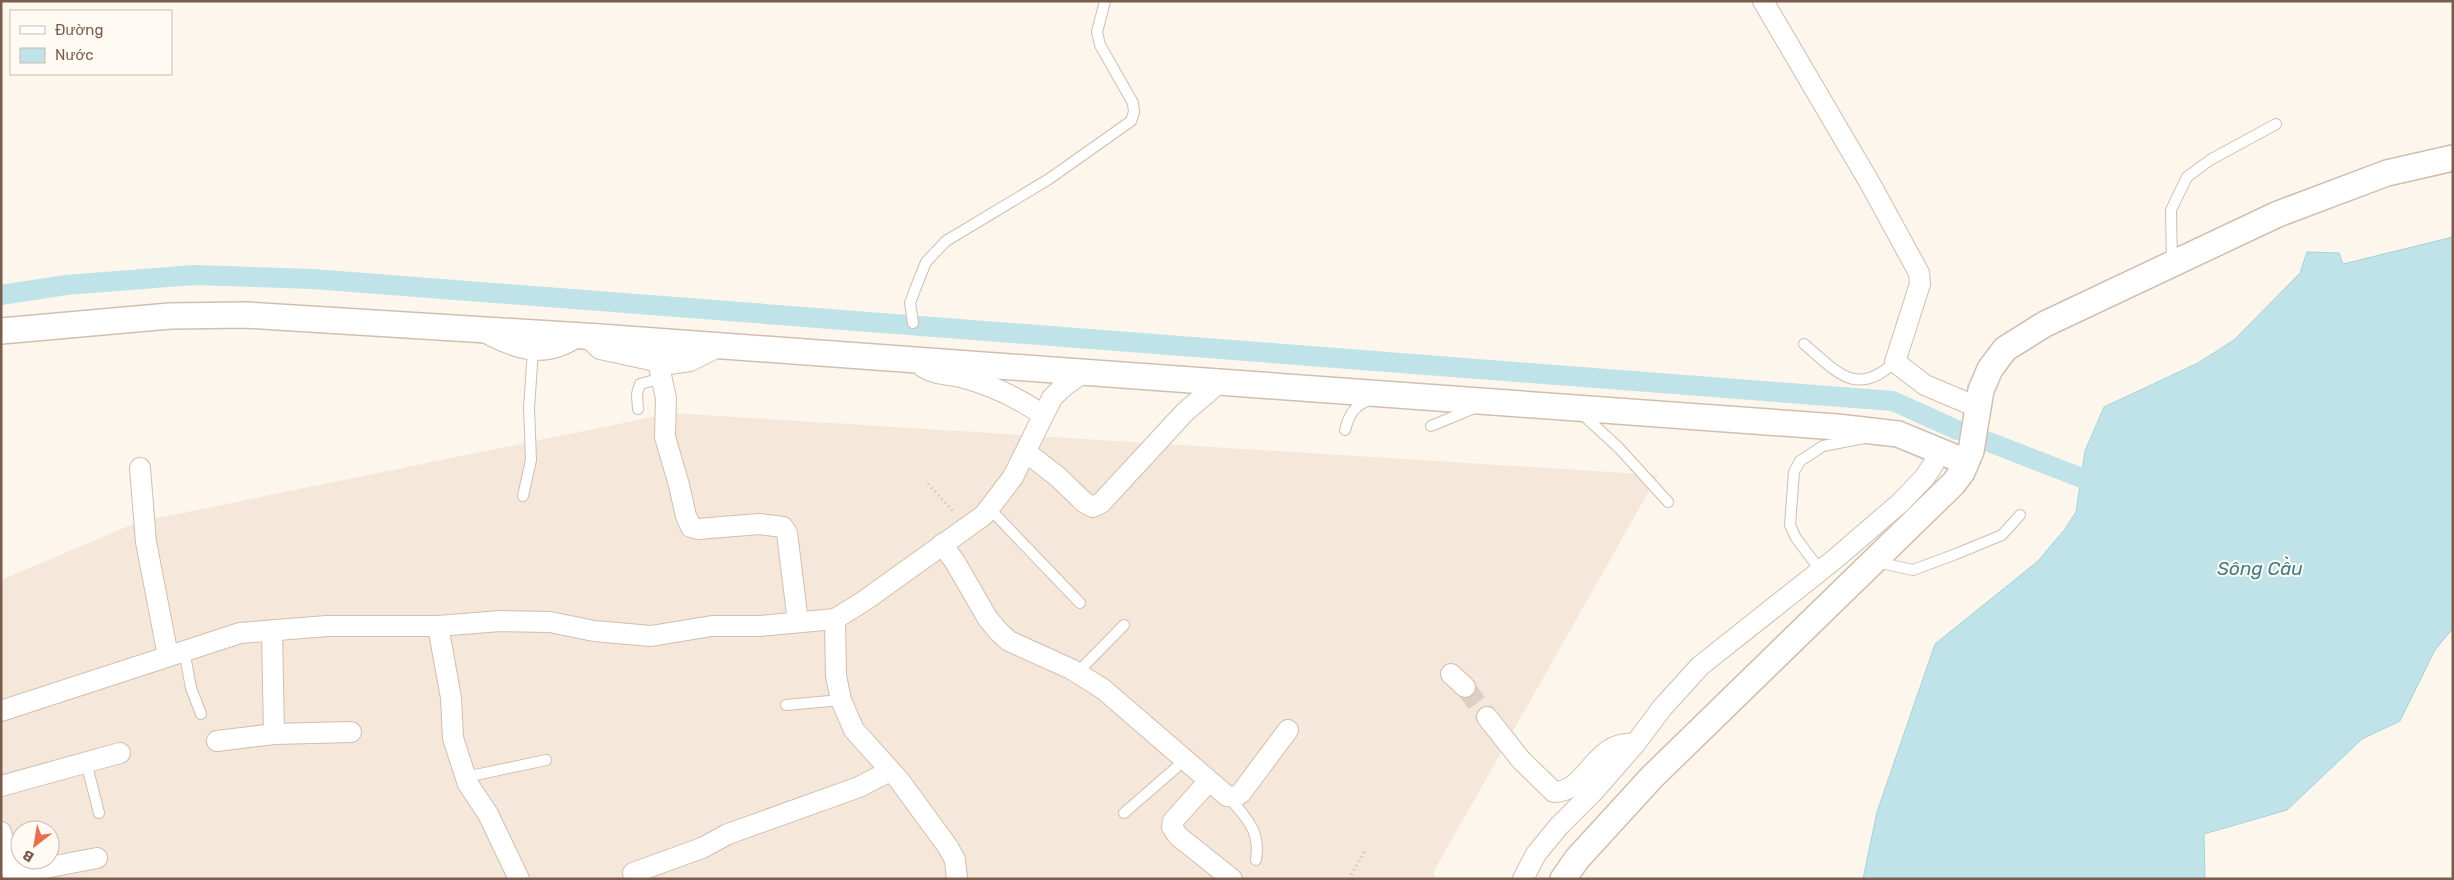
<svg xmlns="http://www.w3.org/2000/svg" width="2454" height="880" font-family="Rubik,sans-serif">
<rect width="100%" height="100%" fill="#fdf6ec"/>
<!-- residential -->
<path fill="#f5e8da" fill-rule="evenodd" d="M672,413L1658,475L1434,871L1435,879H1V580L138,522ZM20,830H50V860H20Z"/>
<!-- water -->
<polygon fill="#bfe3e8" stroke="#a5d3da" points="2453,237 2453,628 2435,650 2400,721 2362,739 2287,810 2204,834 2205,879 1863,879 1877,812 1935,644 2038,561 2065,529 2076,512 2085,451 2104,407 2198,363 2234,340 2300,273 2307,252 2339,253 2343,264"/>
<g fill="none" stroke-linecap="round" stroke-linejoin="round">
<!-- canal -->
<g stroke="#bfe3e8" stroke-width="20">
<polyline points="1,295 66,285 194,275 313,279 1893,401 1957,430"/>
<polyline points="1989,442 2105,487"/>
</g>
<!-- minor-tunnel -->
<polyline stroke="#dcd0c4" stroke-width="20" stroke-dasharray="20 10" stroke-linecap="butt" points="1465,687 1487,717"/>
<defs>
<g id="service">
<polyline points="2172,263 2171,210 2187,177 2210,160 2276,124"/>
<polyline points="913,323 910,303 916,287 926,262 946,241 1049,179 1131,121 1134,112 1133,103 1100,45 1097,32 1105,1"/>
<path d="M1804,344C1837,372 1856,398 1895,362"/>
<polyline points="638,409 637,394 640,384 662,378"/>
<polyline points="1581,413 1619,448 1668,502"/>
<polyline points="1431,426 1477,407"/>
<path d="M1345,430C1349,415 1354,405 1370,400"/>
<polyline points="523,496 531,460 529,408 533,350"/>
<polyline points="989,508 1080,603"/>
<polyline points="1876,562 1913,570 1956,554 2002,535 2020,515"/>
<polyline points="1820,570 1796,538 1790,525 1794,472 1800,461 1823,446 1864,438"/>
<polyline points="184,650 191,688 201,714"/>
<polyline points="1077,673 1124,625"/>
<polyline points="786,705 841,700"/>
<polyline points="86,762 99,813"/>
<polyline points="466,777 546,760"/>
<path d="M1228,796C1246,818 1261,830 1256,860"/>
<polyline points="1124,813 1185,760"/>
</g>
<g id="minor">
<polyline points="1763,1 1871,185 1919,273 1920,284 1895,362 1925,385 1977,407"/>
<path d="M484,332C516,349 545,360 578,336"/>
<polyline points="586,336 600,349 669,364 690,361 720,346"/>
<polyline points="658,362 666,398 665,437 679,485 686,516 691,527 698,529 759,524 783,527 787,533 798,622"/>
<path d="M923,367C935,375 948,374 961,377C992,385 1017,397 1043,415"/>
<polyline points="1026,452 1058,477 1085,503 1093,507 1101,503 1185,412 1219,383"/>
<polyline points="140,468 146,542 168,656"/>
<polyline points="942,544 955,562 988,619 999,632 1009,641 1071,669 1103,689 1227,796 1235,797 1241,793 1288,730"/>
<polyline points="438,626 500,621 550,622 594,631 651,636 712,626 760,626 835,619"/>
<polyline points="272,631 274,734"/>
<polyline points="1451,674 1465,687"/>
<polyline points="1,711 240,633 327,626 438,626 451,698 453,738 462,766 468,784 488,814 519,879"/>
<path d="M1487,717L1521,760L1554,792C1588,792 1594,739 1635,744"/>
<polyline points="217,741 274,734 351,732"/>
<polyline points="1209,781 1173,821 1172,827 1178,836 1232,879"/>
<polyline points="1,786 120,753"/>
<polyline points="1,832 9,866 16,879"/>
<polyline points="633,873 702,848 728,834 859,787 890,771"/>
<polyline points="13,874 97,858"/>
<polyline points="957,879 955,860 948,847 899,780 854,730 841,700 836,676 835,619 864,601 984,515 1013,477 1052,398 1063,387 1084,372"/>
<polyline points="1523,879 1536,854 1559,826 1594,791 1635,744 1662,708 1700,666 1835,559 1900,503 1925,477 1941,452"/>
</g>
<g id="tertiary">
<polyline points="1,331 170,316 246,315 294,318 600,337 1837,427 1898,434 1966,462"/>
<polyline points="1563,879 1577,859 1652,777 1954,483 1962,472 1971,451 1981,390 1990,369 2005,349 2045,324 2278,214 2387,173 2453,158"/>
</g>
</defs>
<!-- service casing -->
<use href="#service" stroke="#d1beb0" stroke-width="12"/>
<!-- minor casing -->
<use href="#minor" stroke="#d1beb0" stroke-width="22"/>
<!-- tertiary casing -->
<use href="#tertiary" stroke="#d1beb0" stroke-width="28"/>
<!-- path -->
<g stroke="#d9b8a5" stroke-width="3" stroke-dasharray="1 4" stroke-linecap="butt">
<polyline points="928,484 955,513"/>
<polyline points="1349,879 1366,849"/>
</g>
<!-- service -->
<use href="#service" stroke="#fff" stroke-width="10"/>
<!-- minor -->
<use href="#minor" stroke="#fff" stroke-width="20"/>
<!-- tertiary -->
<use href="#tertiary" stroke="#fff" stroke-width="25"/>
</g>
<g text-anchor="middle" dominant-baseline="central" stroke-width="4" stroke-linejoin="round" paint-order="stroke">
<!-- water labels -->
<g font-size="19" font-style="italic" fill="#437c86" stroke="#fffaf3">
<text x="2260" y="568">Sông Cầu</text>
</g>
</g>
<!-- border -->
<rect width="2454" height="880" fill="none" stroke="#7a5c4d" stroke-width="5"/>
<!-- legend -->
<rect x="10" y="10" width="162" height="65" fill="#fffaf3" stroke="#cabbb1"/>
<rect x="20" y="26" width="25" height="8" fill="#ffffff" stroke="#cabbb1"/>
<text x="55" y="35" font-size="15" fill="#7a5c4d">Đường</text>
<rect x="20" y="48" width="25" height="15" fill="#bfe3e8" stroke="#cabbb1"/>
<text x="55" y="60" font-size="15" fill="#7a5c4d">Nước</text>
<!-- north arrow -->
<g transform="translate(35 845) rotate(211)"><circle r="24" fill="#fffaf3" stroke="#cabbb1"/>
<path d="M0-4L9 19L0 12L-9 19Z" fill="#e76f51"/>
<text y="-8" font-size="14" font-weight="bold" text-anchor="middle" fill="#7a5c4d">B</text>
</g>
</svg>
